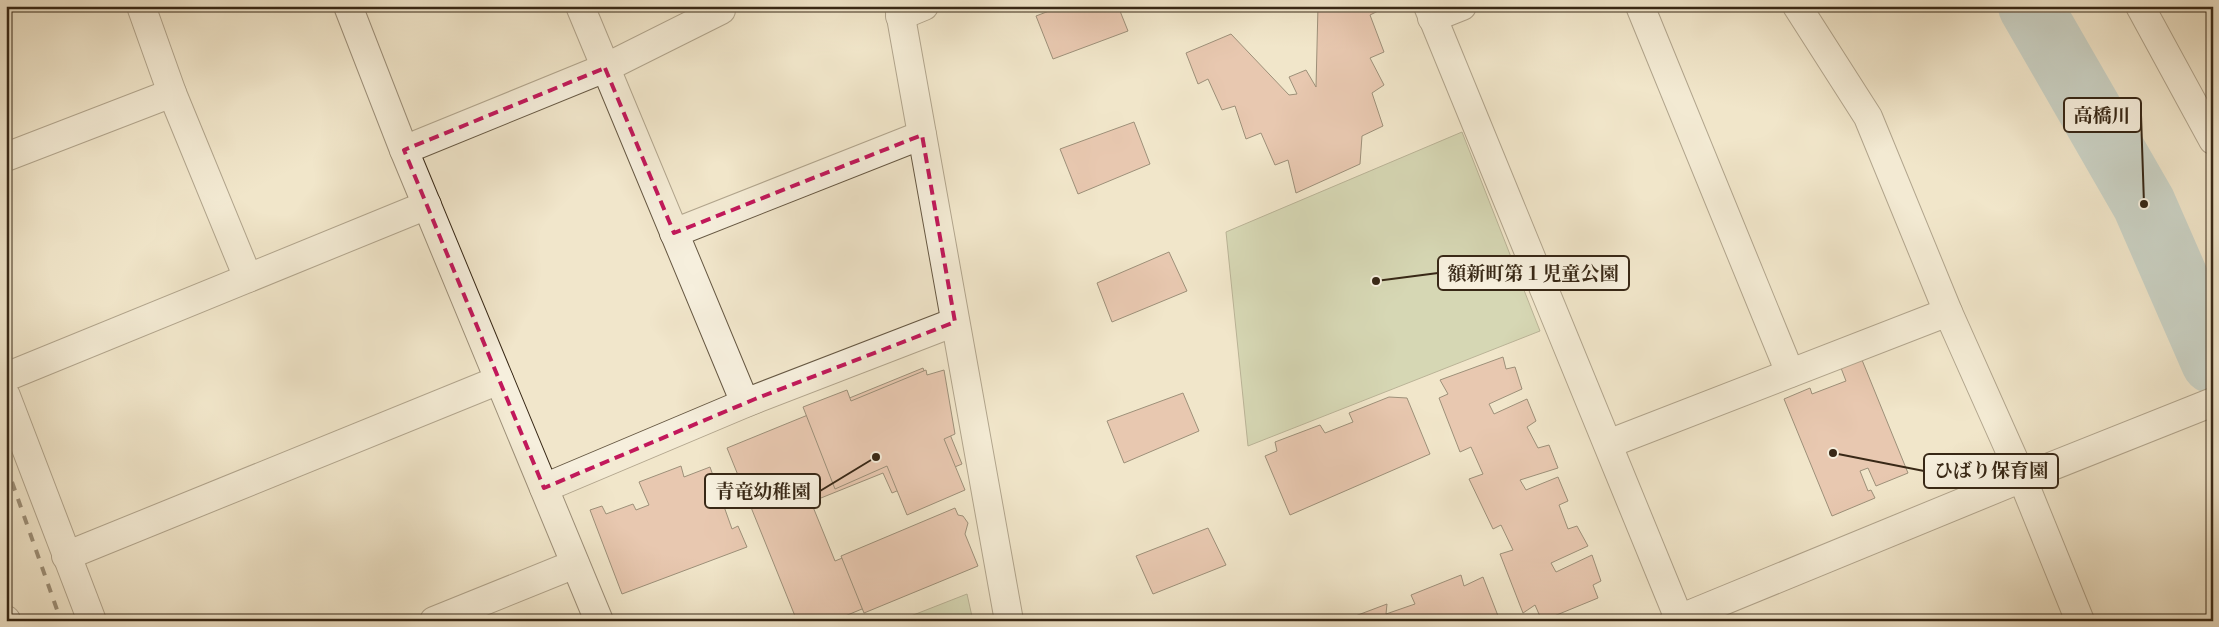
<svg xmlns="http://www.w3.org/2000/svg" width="2219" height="627" font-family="Alegreya,'Noto Serif JP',serif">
<rect width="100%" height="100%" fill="#f1e6cb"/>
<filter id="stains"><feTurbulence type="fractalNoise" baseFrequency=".004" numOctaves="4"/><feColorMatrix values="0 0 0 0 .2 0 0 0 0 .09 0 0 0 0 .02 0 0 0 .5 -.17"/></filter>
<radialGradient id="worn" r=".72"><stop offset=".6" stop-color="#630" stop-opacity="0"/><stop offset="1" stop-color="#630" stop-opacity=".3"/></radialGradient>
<!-- green -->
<g fill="#b7c69a" stroke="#787758">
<polygon points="1462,132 1540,331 1248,446 1226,232"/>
<polygon points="967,594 973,621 898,621"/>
</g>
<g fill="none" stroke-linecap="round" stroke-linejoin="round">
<!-- river -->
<polyline stroke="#9ebdc0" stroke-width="64" points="2030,6 2144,204 2213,362"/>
</g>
<!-- building -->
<g fill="#dda591" stroke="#382816">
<polygon points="1062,6 1118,6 1128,31 1053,59 1036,16"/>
<polygon points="1318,6 1378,6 1380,10 1370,15 1384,52 1370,58 1384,85 1372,93 1383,126 1362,136 1360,164 1296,193 1288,160 1275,165 1261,133 1246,139 1235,106 1222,110 1208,79 1198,84 1186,53 1231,34 1289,95 1297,94 1289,77 1306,70 1316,87"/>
<polygon points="1134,122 1150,164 1078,194 1060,149"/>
<polygon points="1169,252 1187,291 1112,322 1097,283"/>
<polygon points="1503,357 1506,369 1515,367 1522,389 1489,404 1494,414 1527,399 1536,421 1527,427 1538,448 1549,445 1558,468 1520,480 1526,490 1558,477 1568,501 1559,505 1568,529 1577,526 1588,546 1551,563 1556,572 1592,555 1601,581 1593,585 1598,598 1542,621 1535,605 1523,613 1500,554 1513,550 1501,525 1493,529 1469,479 1483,474 1471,447 1460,452 1439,398 1448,394 1440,380"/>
<polygon points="1862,360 1908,473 1876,486 1868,468 1860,471 1868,491 1871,490 1875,498 1832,516 1784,399 1810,388 1812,394 1846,381 1841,368"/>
<polygon points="923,368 962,464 892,493 883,473 811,502 835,561 952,513 973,563 833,621 797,621 727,448"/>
<polygon points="926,370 927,375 944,370 955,434 944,439 965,490 907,515 887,466 835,489 803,407 847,390 851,401"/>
<polygon points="1183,393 1199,431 1124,463 1107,421"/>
<polygon points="1389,397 1407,398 1430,454 1290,515 1265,456 1277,451 1275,442 1320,425 1325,433 1353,422 1349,413"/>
<polygon points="681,466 684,477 710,467 732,529 738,526 747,547 622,594 590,510 602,506 606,514 633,504 636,510 649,505 639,482"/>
<polygon points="955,508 958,515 963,516 968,523 965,534 978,566 864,613 841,556"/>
<polygon points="1208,528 1226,565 1153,594 1136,556"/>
<polygon points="1461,575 1464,586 1483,577 1500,621 1342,621 1387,604 1386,614 1415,604 1411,595"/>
</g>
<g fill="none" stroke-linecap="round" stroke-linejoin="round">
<defs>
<g id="street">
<polyline points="580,6 745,403 955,322"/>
<polyline points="899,6 1009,621"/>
<polyline points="1428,6 1680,621"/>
<polyline points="1640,6 1790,373"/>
<polyline points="1797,6 1868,117 1948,312"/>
<polyline points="2140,6 2213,140"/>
<polyline points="900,16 924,6"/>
<polyline points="1432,18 1462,6"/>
<polyline points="172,93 248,278"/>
<polyline points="404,150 605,68 721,10 721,6"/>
<polyline points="6,157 172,93 141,6"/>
<polyline points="674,233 922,135"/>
<polyline points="6,377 427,205"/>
<polyline points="6,396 92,621"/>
<polyline points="1608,444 1948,312 2022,478 2080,621"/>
<polyline points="544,488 755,399"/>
<polyline points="66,556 499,380"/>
<polyline points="6,620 6,621"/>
<polyline points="434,621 575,564"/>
<polyline points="1674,621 2022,478 2213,402"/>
</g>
<polyline id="secondary" points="348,6 404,150 599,621"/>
</defs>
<!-- street casing -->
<use href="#street" stroke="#665843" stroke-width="30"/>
<!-- secondary casing -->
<use href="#secondary" stroke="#382816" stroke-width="30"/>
<!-- street -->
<use href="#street" stroke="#f6efdd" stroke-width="28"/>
<!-- secondary -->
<use href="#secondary" stroke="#f6efdd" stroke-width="28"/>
<!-- rail -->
<polyline stroke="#382816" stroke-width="4" stroke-dasharray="9 9" stroke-linecap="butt" points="6,465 61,621"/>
</g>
<!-- marked area -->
<path d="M0 0H2219V627H0ZM605,68L674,233L922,135L955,322L755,399L544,488L404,150Z" fill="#f1e6cb" fill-opacity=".55" fill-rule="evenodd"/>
<path fill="none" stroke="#c2185b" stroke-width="4" stroke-dasharray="10 6" stroke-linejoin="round" d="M605,68L674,233L922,135L955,322L755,399L544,488L404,150Z"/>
<!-- callouts -->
<path fill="none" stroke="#382816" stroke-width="2" d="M2144 204L2141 115M1376 281L1438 273M1833 453L1924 471M876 457L820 491"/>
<g fill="#382816" stroke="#f6efdd" stroke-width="2">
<circle cx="2144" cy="204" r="5"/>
<circle cx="1376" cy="281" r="5"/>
<circle cx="1833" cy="453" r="5"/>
<circle cx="876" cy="457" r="5"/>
</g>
<g fill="#f6efdd" stroke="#382816" stroke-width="2">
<rect x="2064" y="98" width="77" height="34" rx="5"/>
<rect x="1438" y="256" width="191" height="34" rx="5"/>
<rect x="1924" y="454" width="134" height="34" rx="5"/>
<rect x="705" y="474" width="115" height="34" rx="5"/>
</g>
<g font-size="19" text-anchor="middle" font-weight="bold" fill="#382816">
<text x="2102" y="122">高橋川</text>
<text x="1533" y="280">額新町第１児童公園</text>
<text x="1991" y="477">ひばり保育園</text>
<text x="763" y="498">青竜幼稚園</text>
</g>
<!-- margin -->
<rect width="2219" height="627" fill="none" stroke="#f1e6cb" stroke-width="25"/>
<rect x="8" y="8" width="2204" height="612" fill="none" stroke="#382816" stroke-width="2.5"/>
<rect x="12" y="12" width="2194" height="602" fill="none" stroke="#382816"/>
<rect width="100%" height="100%" filter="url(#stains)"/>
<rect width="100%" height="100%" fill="url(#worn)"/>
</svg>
